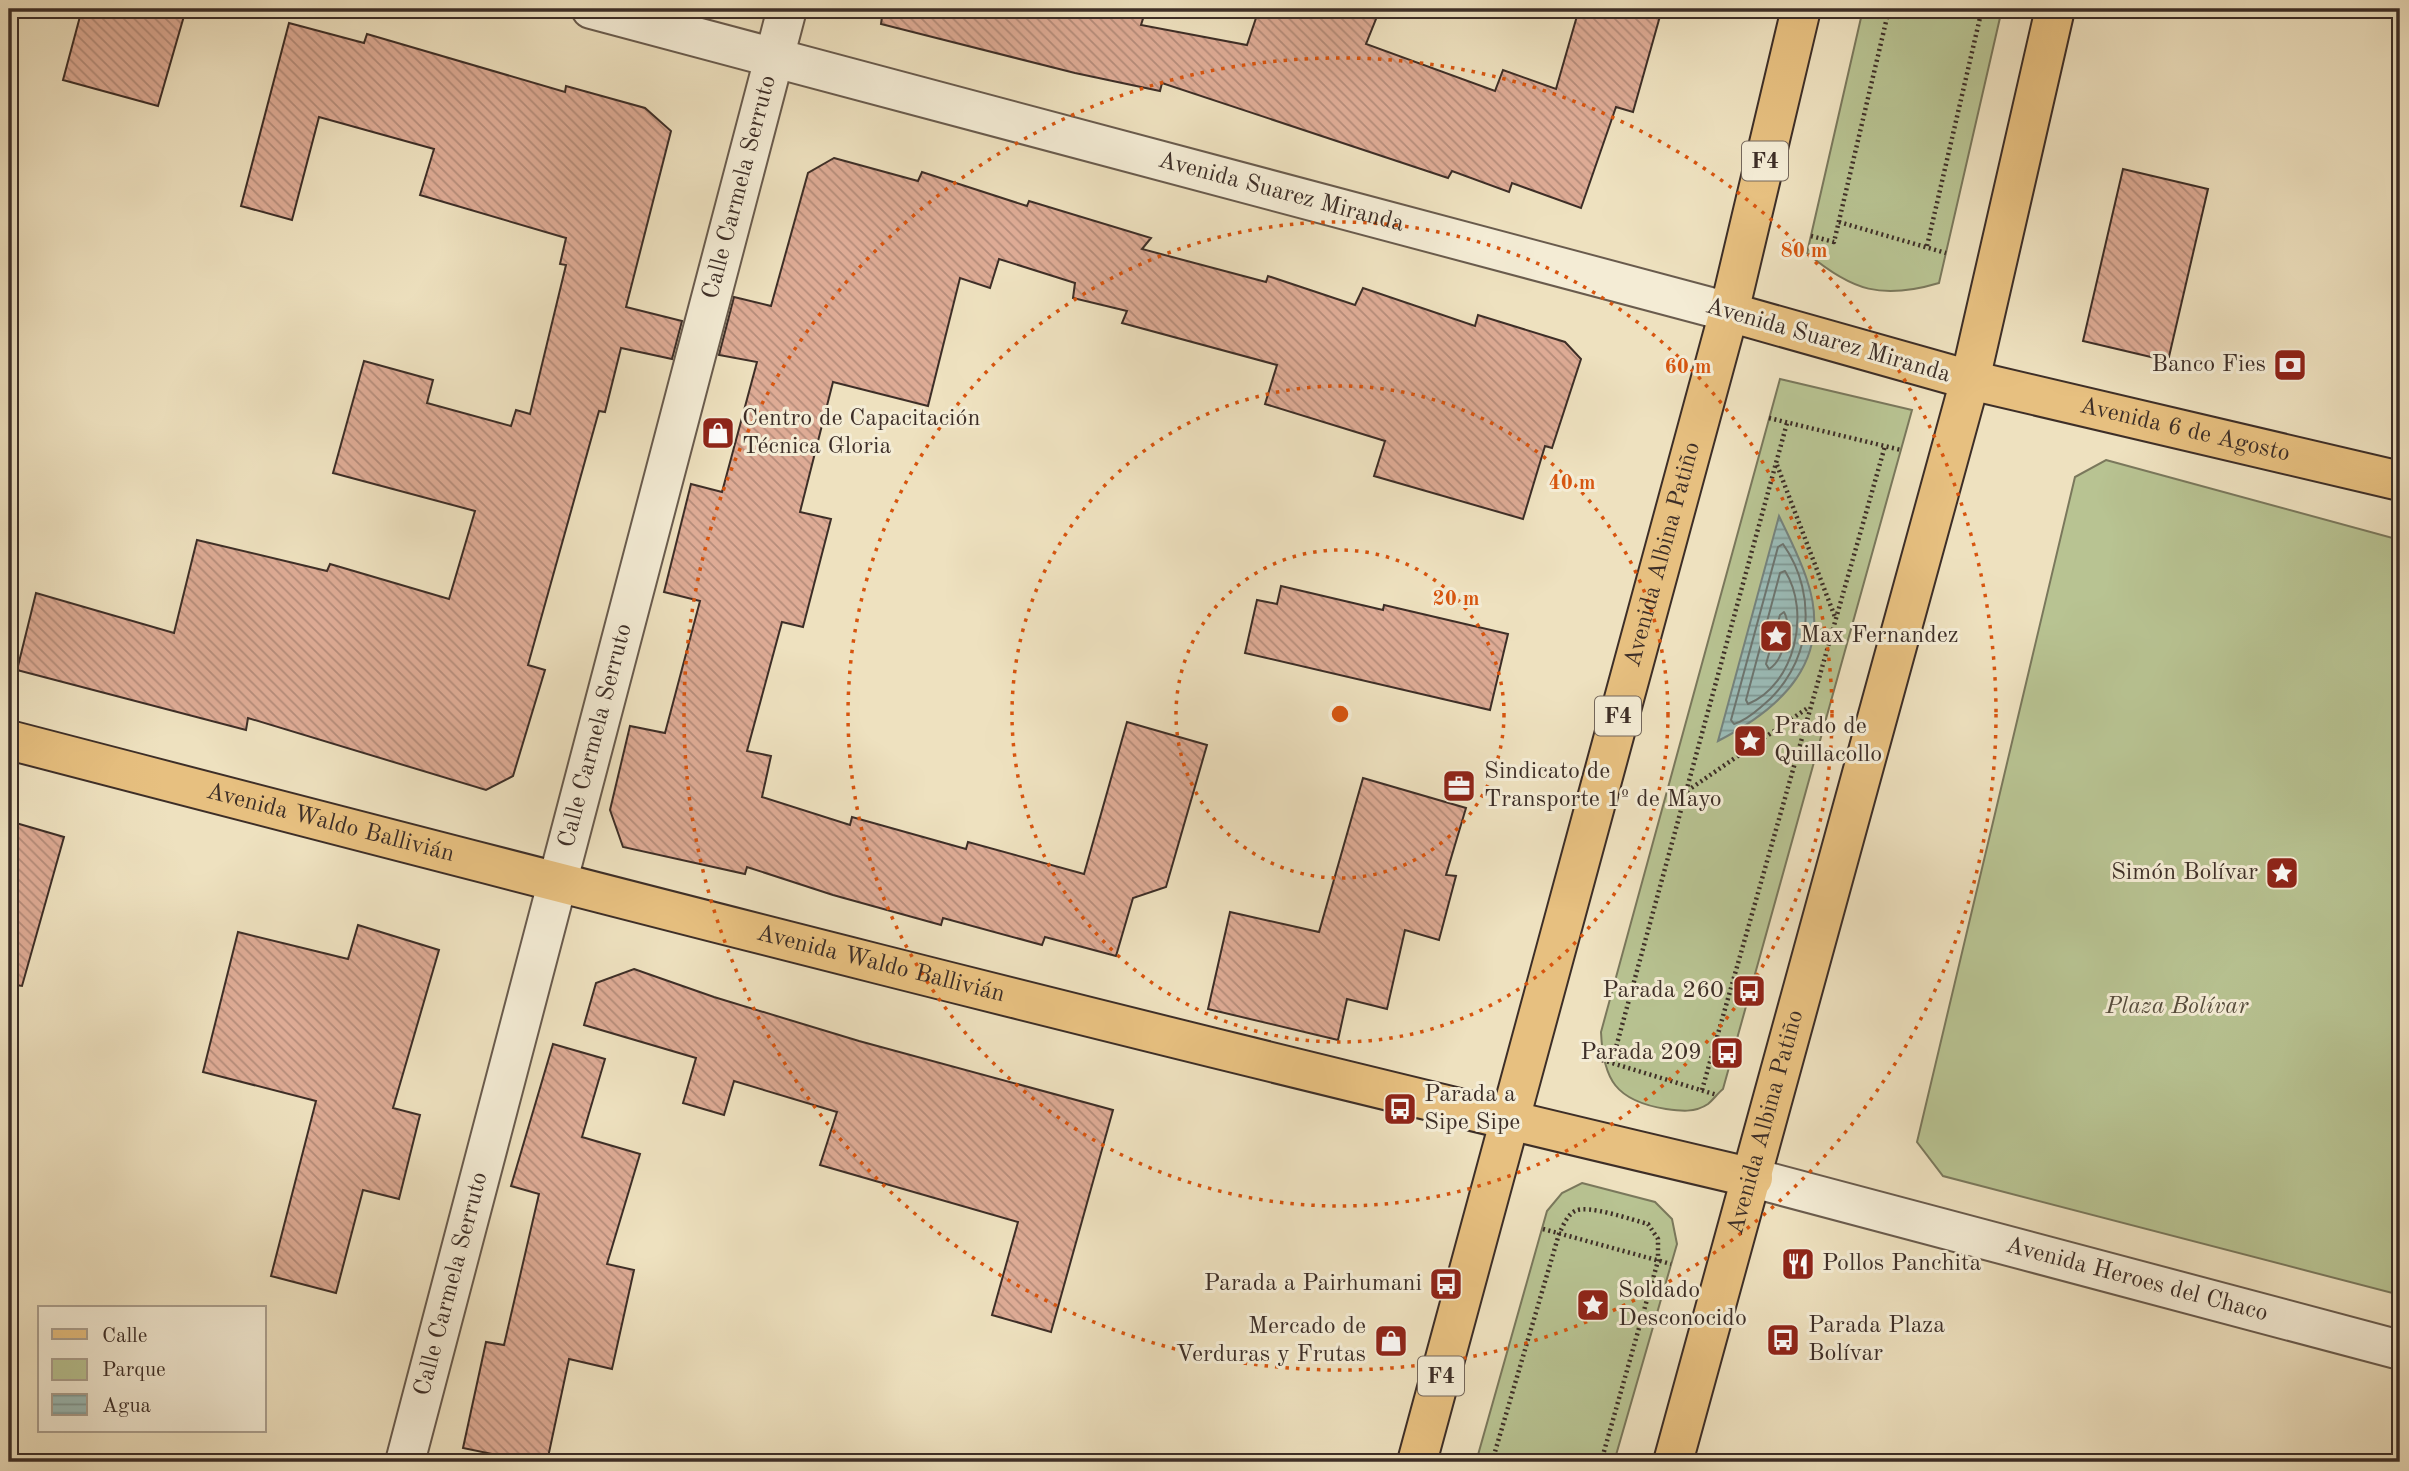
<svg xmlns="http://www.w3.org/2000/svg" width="2409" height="1471" font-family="'Old Standard TT',serif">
<defs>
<pattern id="water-rules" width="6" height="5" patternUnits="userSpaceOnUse" patternTransform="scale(1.75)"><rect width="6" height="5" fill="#9bbcb8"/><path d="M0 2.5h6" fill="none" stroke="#809996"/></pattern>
<pattern id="building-back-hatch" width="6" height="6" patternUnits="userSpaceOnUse" patternTransform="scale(1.75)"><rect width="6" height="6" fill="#deab95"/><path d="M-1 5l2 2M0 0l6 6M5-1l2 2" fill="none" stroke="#b58c7a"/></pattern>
</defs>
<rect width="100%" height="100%" fill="#eee1bf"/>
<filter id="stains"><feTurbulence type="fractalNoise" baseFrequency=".00286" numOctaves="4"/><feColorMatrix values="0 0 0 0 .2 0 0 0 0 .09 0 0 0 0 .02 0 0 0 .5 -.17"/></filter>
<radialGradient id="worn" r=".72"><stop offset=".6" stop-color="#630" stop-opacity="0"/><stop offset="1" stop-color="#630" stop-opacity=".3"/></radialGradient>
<!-- green -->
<g fill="#b8c392" stroke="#7a785c" stroke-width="2">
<path d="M1863,9H2002L1939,283C1882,300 1852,291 1807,253Z"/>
<path d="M1780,379L1912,410L1723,1089C1718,1093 1713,1100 1708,1104C1695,1113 1680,1111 1666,1109C1616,1101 1603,1080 1601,1032Z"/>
<polygon points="2106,460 2400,540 2400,1295 1943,1176 1917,1142 2075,477"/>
<polygon points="1582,1183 1655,1202 1672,1219 1677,1244 1614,1462 1476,1462 1547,1211 1562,1193"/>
</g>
<!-- water -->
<path fill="url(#water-rules)" stroke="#75837e" stroke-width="2" d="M1779,516C1789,537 1800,558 1807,580C1834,660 1782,708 1718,741Z"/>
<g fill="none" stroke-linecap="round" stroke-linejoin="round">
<!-- shore -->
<g stroke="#6c7570" stroke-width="2">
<path d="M1783,544C1820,597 1811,667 1761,707C1753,714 1744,721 1734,724L1731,720L1778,547Z"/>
<path d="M1785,571C1811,612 1795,685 1748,704L1746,700L1780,573Z"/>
<path d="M1784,612C1792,626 1783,661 1769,669L1766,664L1780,615Z"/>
</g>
</g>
<!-- building -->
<g fill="url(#building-back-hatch)" stroke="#3d2e27" stroke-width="2">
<polygon points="82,9 186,9 158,106 63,80"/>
<polygon points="883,9 1146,9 1141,25 1247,45 1259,9 1380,9 1366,44 1495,91 1503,70 1556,89 1579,9 1662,9 1633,112 1616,107 1581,208 1512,183 1509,192 1452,171 1448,178 1162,83 1160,91 1075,73 881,24"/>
<polygon points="289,23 364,43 367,34 565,92 566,86 645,108 671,131 626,307 682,321 672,359 621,348 605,412 599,411 528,665 545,670 513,776 486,790 248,718 246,730 17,670 36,593 174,633 197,540 327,571 330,564 449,599 475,511 333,473 364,361 433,380 427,403 511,426 516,410 530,414 566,265 560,264 566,238 420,195 434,149 319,117 292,220 241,206"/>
<polygon points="834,158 918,181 922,172 1027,206 1029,201 1151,238 1142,249 1266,282 1268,276 1355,305 1363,288 1475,326 1478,315 1565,342 1581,359 1552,448 1545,446 1523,519 1374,476 1385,441 1265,404 1277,365 1122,323 1127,311 1073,298 1075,283 999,259 990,288 960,278 928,406 833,382 800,512 831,519 803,627 782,622 747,751 771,756 762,797 850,825 852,817 966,849 968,842 1084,874 1127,722 1207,745 1166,887 1133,898 1116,956 1045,937 1042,945 943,918 941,925 833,895 747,867 745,874 623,847 610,810 630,726 665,733 700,601 664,592 691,484 722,492 757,362 719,355 734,297 771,306 808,173"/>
<polygon points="2123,169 2208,189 2168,361 2083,341"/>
<polygon points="1281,586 1383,610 1384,605 1508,634 1490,710 1245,653 1257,600 1277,604"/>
<polygon points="1363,778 1466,808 1446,875 1456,876 1439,940 1405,930 1387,1009 1347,999 1338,1040 1208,1009 1230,912 1319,932"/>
<polygon points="9,821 64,837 22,986 9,984"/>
<polygon points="358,925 439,950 393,1108 420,1115 399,1199 363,1190 336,1293 271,1276 316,1101 203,1072 238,932 348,959"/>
<polygon points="634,969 714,997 859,1041 1113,1110 1051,1332 992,1315 1018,1222 820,1165 837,1112 734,1081 724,1115 683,1103 696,1058 584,1025 596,983"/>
<polygon points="553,1044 605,1059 582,1137 640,1154 607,1264 634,1270 612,1369 569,1359 547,1462 502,1462 502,1456 463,1448 486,1342 504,1345 539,1194 511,1186"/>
</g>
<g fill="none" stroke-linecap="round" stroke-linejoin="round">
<defs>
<g id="minor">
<path id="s1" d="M591,9L1729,312"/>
<path id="s2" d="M1753,1178L2400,1350"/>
<path id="s3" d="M405,1462L787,9"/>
</g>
<g id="major">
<path id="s4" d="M1729,312L1970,380L2400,481"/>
<path id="s5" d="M9,740C589,891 1169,1041 1753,1178"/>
<path id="s6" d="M1417,1462L1729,312L1801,9"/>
<path id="s7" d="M1673,1462L1970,380L2055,9"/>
</g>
</defs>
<!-- minor casing -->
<use href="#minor" stroke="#695b4d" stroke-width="42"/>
<!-- major casing -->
<use href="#major" stroke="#3d2e27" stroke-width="42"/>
<!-- path -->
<g stroke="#3d2e27" stroke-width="4.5" stroke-dasharray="2 3.5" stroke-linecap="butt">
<polyline points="1839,222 1946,253"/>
<polyline points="1811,236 1834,242 1889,9"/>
<polyline points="1927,246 1982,9"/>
<polyline points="1769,418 1901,450"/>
<polyline points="1777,465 1835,617"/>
<polyline points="1687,791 1809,707"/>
<polyline points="1602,1060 1717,1095"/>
<polyline points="1612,1062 1787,423"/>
<polyline points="1702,1090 1885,446"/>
<polyline points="1543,1229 1671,1264"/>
<path d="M1492,1462L1559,1234C1563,1226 1567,1215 1575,1211C1587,1204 1633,1220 1648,1224L1658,1239V1261L1601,1462"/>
</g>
<!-- minor -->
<use href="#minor" stroke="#f4ecd5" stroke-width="38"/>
<!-- major -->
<use href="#major" stroke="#e7c080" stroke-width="38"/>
</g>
<!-- distance rings -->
<g fill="none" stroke="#d7550f" stroke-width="3.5" stroke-dasharray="3.5 7">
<circle cx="1340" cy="714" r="164"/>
<circle cx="1340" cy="714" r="328"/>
<circle cx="1340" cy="714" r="492"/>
<circle cx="1340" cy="714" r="656"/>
</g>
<!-- icons -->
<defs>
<symbol id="bank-square" viewBox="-11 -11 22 22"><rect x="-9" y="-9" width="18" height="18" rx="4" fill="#8f2418" stroke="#f4ecd5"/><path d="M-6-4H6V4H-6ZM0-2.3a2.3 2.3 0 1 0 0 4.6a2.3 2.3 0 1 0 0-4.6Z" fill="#fff"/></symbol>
<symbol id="shop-square" viewBox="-11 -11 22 22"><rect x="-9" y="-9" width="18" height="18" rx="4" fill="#8f2418" stroke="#f4ecd5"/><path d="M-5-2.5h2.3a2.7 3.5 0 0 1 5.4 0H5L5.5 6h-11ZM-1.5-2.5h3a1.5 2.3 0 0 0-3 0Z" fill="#fff"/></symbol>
<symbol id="sight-square" viewBox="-11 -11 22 22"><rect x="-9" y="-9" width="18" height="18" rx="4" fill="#8f2418" stroke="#f4ecd5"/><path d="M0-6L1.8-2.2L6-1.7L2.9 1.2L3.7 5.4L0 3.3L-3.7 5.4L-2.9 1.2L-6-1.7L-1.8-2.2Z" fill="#fff"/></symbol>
<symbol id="office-square" viewBox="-11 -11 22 22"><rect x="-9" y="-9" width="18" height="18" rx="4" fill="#8f2418" stroke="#f4ecd5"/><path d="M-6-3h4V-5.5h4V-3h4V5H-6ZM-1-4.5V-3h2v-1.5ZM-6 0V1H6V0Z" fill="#fff"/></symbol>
<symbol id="bus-square" viewBox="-11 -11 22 22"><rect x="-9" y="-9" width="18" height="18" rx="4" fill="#8f2418" stroke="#f4ecd5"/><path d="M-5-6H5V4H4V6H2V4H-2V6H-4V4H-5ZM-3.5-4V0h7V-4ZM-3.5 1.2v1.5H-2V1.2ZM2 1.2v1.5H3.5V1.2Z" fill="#fff"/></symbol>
<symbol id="restaurant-square" viewBox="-11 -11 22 22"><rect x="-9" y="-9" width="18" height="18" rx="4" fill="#8f2418" stroke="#f4ecd5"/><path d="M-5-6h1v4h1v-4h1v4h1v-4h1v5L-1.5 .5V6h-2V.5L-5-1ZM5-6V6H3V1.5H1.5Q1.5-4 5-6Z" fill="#fff"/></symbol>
</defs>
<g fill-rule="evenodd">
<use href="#bank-square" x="2271" y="346" width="38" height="38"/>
<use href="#shop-square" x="699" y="414" width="38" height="38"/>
<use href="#sight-square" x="1757" y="617" width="38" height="38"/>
<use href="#sight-square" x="1731" y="722" width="38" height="38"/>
<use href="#office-square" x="1440" y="767" width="38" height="38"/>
<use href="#sight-square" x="2263" y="854" width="38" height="38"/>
<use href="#bus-square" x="1730" y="972" width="38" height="38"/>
<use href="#bus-square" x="1708" y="1034" width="38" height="38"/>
<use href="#bus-square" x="1381" y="1090" width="38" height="38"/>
<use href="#restaurant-square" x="1779" y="1245" width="38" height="38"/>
<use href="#bus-square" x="1427" y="1265" width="38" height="38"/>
<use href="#sight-square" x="1574" y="1286" width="38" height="38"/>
<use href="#bus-square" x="1764" y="1321" width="38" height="38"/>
<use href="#shop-square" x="1372" y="1322" width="38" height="38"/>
</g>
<g text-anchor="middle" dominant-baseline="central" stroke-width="6" stroke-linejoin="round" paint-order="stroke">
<!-- shield labels -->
<g fill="#f4ecd5" stroke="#74675b" stroke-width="2">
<rect x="1742" y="141.5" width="46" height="39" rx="5"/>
<rect x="1595" y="696.5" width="46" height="39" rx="5"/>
<rect x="1418" y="1356.5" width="46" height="39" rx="5"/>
</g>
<g font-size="23" font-weight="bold" fill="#3d2e27">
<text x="1765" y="161">F4</text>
<text x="1618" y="716">F4</text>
<text x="1441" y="1376">F4</text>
</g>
<!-- street labels -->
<g font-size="24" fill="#3d2e27" stroke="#f4ecd5">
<text stroke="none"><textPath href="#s3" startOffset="1318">Calle Carmela Serruto</textPath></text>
<text stroke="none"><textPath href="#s1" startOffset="714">Avenida Suarez Miranda</textPath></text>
<text transform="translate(1828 341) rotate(16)">Avenida Suarez Miranda</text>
<text stroke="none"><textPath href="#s4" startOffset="471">Avenida 6 de Agosto</textPath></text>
<text stroke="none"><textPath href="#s6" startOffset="940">Avenida Albina Patiño</textPath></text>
<text stroke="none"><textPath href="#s3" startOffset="751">Calle Carmela Serruto</textPath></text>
<text stroke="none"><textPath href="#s5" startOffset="332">Avenida Waldo Ballivián</textPath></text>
<text stroke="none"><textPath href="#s5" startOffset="900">Avenida Waldo Ballivián</textPath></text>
<text stroke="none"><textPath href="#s7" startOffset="352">Avenida Albina Patiño</textPath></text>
<text stroke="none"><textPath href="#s2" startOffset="397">Avenida Heroes del Chaco</textPath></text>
<text stroke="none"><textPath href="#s3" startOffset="184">Calle Carmela Serruto</textPath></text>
</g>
<!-- poi labels -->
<g font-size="24" fill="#3d2e27" stroke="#f4ecd5" text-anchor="start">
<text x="2266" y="365" text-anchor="end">Banco Fies</text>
<text x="742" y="419">Centro de Capacitación<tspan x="742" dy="28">Técnica Gloria</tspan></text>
<text x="1800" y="636">Max Fernandez</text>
<text x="1774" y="727">Prado de<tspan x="1774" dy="28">Quillacollo</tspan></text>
<text x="1484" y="772">Sindicato de<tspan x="1484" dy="28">Transporte 1º de Mayo</tspan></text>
<text x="2258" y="873" text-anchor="end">Simón Bolívar</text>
<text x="1724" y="991" text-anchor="end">Parada 260</text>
<text x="1702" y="1053" text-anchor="end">Parada 209</text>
<text x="1424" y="1095">Parada a<tspan x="1424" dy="28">Sipe Sipe</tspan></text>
<text x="1822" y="1264">Pollos Panchita</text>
<text x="1422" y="1284" text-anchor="end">Parada a Pairhumani</text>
<text x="1618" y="1291">Soldado<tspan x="1618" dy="28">Desconocido</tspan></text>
<text x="1808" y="1326">Parada Plaza<tspan x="1808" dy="28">Bolívar</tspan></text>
<text x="1366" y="1327" text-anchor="end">Mercado de<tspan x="1366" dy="28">Verduras y Frutas</tspan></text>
</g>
<!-- park labels -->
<g font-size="24" font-style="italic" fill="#564c3c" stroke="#f4ecd5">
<text x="2177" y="1007">Plaza Bolívar</text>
</g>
</g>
<circle cx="1340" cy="714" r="10" fill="#d7550f" stroke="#f4ecd5" stroke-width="3.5"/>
<g font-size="21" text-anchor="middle" font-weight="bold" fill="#d7550f" stroke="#f4ecd5" stroke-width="6" stroke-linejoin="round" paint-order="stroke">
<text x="1804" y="257">80 m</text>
<text x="1688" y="373">60 m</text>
<text x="1572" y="489">40 m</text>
<text x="1456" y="605">20 m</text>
</g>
<!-- margin -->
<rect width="2409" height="1471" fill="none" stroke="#eee1bf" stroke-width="35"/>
<rect x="10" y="10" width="2388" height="1450" fill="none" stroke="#3d2e27" stroke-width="3.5"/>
<rect x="18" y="18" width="2374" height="1436" fill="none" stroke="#3d2e27" stroke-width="2"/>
<!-- legend -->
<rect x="38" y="1306" width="228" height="126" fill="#f4ecd5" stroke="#aba08f" stroke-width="2"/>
<rect x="52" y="1329" width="35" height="10" fill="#e7c080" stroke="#aba08f" stroke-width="2"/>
<text x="102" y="1342" font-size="21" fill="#3d2e27">Calle</text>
<rect x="52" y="1359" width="35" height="21" fill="#b8c392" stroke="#aba08f" stroke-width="2"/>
<text x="102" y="1376" font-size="21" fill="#3d2e27">Parque</text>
<rect x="52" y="1394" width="35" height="21" fill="url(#water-rules)" stroke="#aba08f" stroke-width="2"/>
<text x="102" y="1412" font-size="21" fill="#3d2e27">Agua</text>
<rect width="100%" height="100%" filter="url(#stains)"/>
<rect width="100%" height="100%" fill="url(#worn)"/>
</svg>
